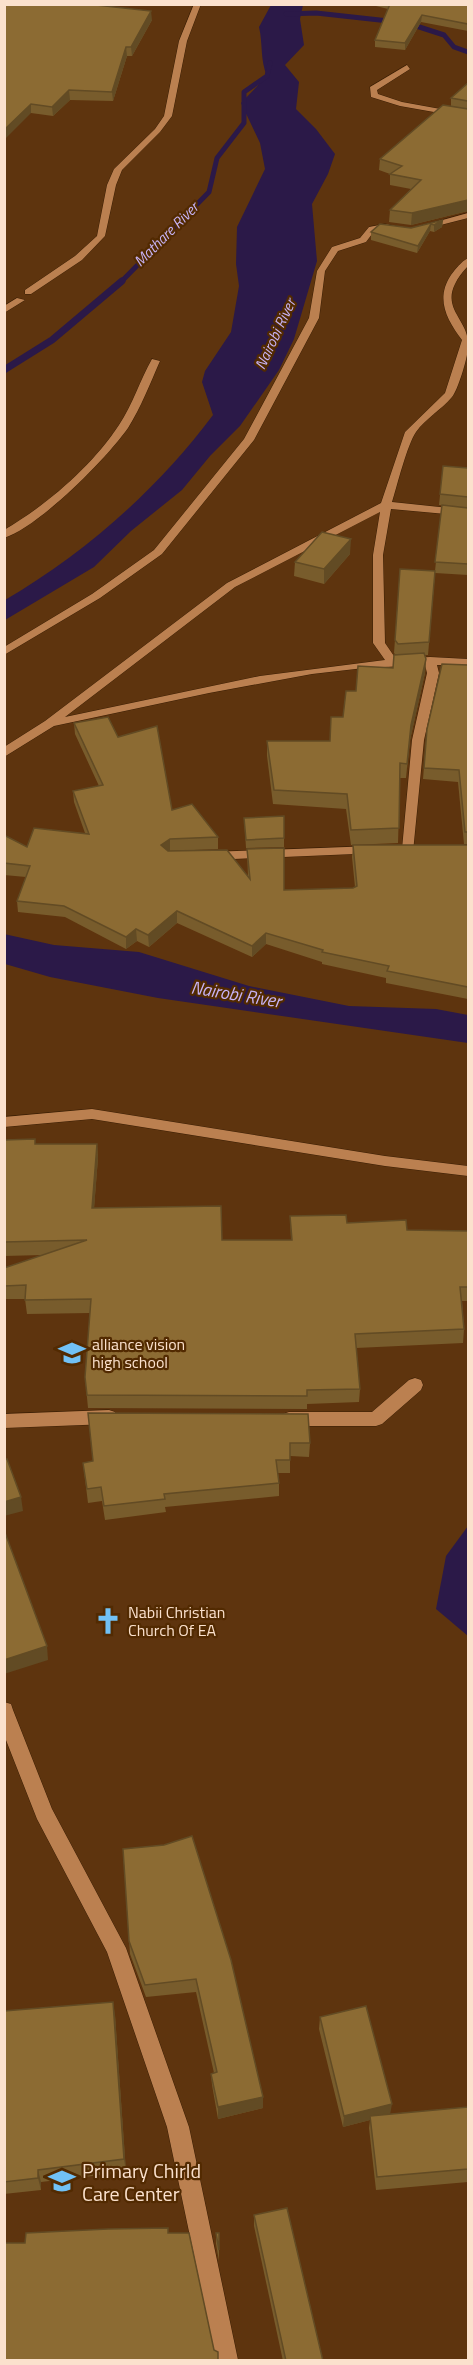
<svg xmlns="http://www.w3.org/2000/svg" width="473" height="2365" font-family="'Titillium Web',sans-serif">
<rect width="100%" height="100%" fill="#5e340e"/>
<!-- water -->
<g fill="#2b1948">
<path d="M271,5H303L300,19L304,45L285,65L299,82L296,109L316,129L335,154L328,174L312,204L317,261L294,339L279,370L240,426L210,456L182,490L131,531L94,567L5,620V600C84,554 158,489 213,415L202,382L205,371L231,332L239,286L236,264L237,227L265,169L260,143L241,103L267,76C260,60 263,44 259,27Z"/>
<polygon points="4,934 54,945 139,952 249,986 349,1006 436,1009 468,1015 468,1043 158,998 50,977 5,964"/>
<polygon points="468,1526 468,1636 436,1609 446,1556"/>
</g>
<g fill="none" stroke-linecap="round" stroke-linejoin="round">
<!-- stream-far1 -->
<g stroke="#2b1948" stroke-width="5">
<polyline points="286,14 316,13 407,23 444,35 454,47 468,52"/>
<polyline points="121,282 209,192 217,158 244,123 244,92 267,76 270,63"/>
</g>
<!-- stream -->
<polyline stroke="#2b1948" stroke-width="7" points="4,370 52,340 122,281"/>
<defs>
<g id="street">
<polygon points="194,4 201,4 187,41 172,116 160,132 122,170 116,185 105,236 82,260 31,294 25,294 25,290 75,256 97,236 107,185 114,169 155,129 164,116 179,41"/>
<polygon points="407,65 410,69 377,90 378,94 402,102 468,114 468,118 400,106 371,97 370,87"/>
<polygon points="468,213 468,218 425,229 421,226"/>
<polygon points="385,224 400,227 396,230 379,230 372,234 366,242 338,251 325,271 319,318 254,440 162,554 100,598 4,655 4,647 92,594 154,550 244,439 309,318 317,271 332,247 360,238 369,227"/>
<path d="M468,258V266C429,308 472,316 468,349C467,359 458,390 452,397C441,410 425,419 416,432C407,445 397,486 392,502L468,510V516L391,509L383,555L385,643L396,659L430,657L468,659V665H437L439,673L424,740L413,852H403L402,849L412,740L427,673L425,665L364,668L312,674L209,693L54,726L4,757V747L45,721L227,583L381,503L405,432L445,393L462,340C447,320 435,299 451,275C456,268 461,262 468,258ZM380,512L373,555V643L385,660L260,676L65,717L235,587Z"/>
<polygon points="17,298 25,300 4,313 4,306"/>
<path d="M152,359L160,361C150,384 141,407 128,428C106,459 40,526 4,538V530C47,505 92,466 119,425C133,404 140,380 152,359Z"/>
<polygon points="373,846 379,850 378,853 211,860 205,856 211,852"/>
<polygon points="92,1109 385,1156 468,1166 468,1176 385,1166 92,1119 4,1127 4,1117"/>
<polygon points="415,1378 421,1380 423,1385 421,1390 382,1424 376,1426 289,1426 283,1424 281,1419 283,1414 289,1412 372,1412 409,1380"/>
<polygon points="109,1410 115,1412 117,1417 115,1422 109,1424 4,1428 4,1414"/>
<polygon points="4,1702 11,1704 13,1710 52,1809 126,1948 189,2127 238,2360 216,2360 167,2127 107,1952 37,1819 4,1735"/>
</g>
</defs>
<!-- street casing -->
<use href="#street" stroke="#3b1e04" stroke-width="1"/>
<!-- street -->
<use href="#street" fill="#bb8050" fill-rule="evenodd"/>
</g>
<!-- wall -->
<g fill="#785c2c">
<polygon points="4,4 152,20 132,56 127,56 113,101 70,100 53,116 31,113"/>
<polygon points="368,4 468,4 468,31 421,22 405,50 375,47 375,40 388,9"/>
<polygon points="468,83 468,211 411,225 389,222 390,210 411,189 390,185 390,174 379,170 380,159 451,106 451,98"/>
<polygon points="443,220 442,227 434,232 430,231 417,253 371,240 371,232 411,228"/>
<polygon points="443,466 468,468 468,575 435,573 428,655 425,655 426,659 425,673 410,740 406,778 400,778 398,843 351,845 346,809 273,804 267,756 267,741 330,741 343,717 393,668 396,655 394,653 400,569 435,571 442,505 457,507 439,505"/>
<polygon points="350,554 324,584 294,576 295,562"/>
<polygon points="468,665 468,844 464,844 458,782 423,779 427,729"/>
<polygon points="74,723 118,737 172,810 218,837 218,849 170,851 248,877 247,849 284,890 353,888 355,887 352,857 353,845 468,845 468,999 386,983 386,978 322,964 322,962 266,944 252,957 177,923 149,947 137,941 126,949 65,917 18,912 17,901 26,877 4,875 4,835 27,847 85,833 74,802 73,791 99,786 75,734"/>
<polygon points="284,816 284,847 246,848 244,818"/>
<polygon points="4,1140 36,1144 97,1144 98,1158 94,1208 222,1240 291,1240 290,1216 407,1230 468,1231 468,1301 462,1301 464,1329 463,1343 356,1348 360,1389 359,1402 307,1404 307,1409 88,1408 85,1377 90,1313 27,1314 25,1299 4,1299 4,1268 43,1255 4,1256"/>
<polygon points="88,1413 310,1443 309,1457 290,1456 290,1473 278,1473 279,1483 279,1496 165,1507 166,1512 105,1520 102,1501 88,1503 83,1463 93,1461"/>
<polygon points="123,1849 263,2097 263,2108 218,2119 212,2085 211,2074 214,2073 196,1992 146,1997 130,1954"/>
<polygon points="4,2011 115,2015 126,2172 41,2182 41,2190 4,2194"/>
<polygon points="320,2017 390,2114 468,2107 468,2182 376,2190 369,2128 370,2120 343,2127 319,2029"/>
<polygon points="254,2215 323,2361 283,2361 254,2226"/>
<polygon points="216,2233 219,2233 219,2261 216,2244"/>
</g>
<!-- shaded-wall -->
<g fill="#624b24">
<polygon points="151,11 152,20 132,56 131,47"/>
<polygon points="422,15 421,22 405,50 405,43"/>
<polygon points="126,47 127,56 113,101 112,92"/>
<polygon points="69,90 70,100 53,116 52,107"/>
<polygon points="31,104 31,113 4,140 4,130"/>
<polygon points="468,200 468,211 411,225 412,213"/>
<polygon points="443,220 442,227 434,232 434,225"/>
<polygon points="431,224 430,231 417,253 418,246"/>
<polygon points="351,539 350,554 324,584 324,569"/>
<polygon points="426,659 425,673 410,740 406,778 411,725"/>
<polygon points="170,839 170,851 162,856 161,845"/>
<polygon points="177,911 177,923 149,947 148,935"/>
<polygon points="136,929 137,941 126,949 126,937"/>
<polygon points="266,933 266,944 252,957 252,946"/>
<polygon points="97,1144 98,1158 93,1222 92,1208"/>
<polygon points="21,1497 23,1511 4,1516 4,1502"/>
<polygon points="47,1646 48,1660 4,1674 4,1660"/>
<polygon points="113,2002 115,2015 126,2172 124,2159"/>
<polygon points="263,2097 263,2108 218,2119 218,2107"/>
<polygon points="392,2104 390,2115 370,2116 370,2120 343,2127 344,2116"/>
<polygon points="38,2170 41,2182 41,2190 38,2178"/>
</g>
<!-- building -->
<g fill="#8c6b33" stroke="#624b24" stroke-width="1.5">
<polygon points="4,4 87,4 151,11 131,47 126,47 112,92 69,90 52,107 31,104 4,130"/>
<polygon points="390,4 468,4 468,24 422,15 405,43 375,40"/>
<polygon points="468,83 468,101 451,98"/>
<polygon points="443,105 468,109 468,200 412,213 390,210 421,180 390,174 402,166 380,159"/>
<polygon points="443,220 434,225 431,224 418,246 371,232 380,224 411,228"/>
<polygon points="443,466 468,468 468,497 440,494"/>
<polygon points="442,505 468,508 468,564 435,562"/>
<polygon points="322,532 351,539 324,569 295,562"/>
<polygon points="400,569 435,571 429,642 398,644 395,640"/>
<polygon points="424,653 426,659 411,725 407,764 400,763 399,828 351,830 347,794 274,790 267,741 330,741 331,717 343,717 346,691 356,691 358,666 393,668 394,655"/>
<polygon points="442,664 468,665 468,832 465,832 459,770 424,768 427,729"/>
<polygon points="108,717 118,737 157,726 172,810 192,804 218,837 170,839 161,845 168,851 227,850 250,879 247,849 284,848 284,890 353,888 357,886 353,845 468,845 468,987 387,971 389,966 322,952 323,950 266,933 252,946 177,911 148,935 136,929 126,937 64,906 17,901 30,866 4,863 4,835 27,847 34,828 89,834 73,791 103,785 74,723"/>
<polygon points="284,816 284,838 246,840 244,818"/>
<polygon points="35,1139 35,1144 97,1144 92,1208 221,1206 222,1240 292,1240 290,1216 346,1215 347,1223 406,1220 407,1230 468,1231 468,1287 460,1287 464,1329 355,1334 360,1389 307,1390 307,1396 87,1395 85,1377 91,1299 25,1300 26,1285 4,1286 4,1268 87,1240 4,1242 4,1140"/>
<polygon points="88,1413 308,1414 310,1443 290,1443 290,1460 276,1460 279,1483 164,1494 165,1499 104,1506 101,1487 87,1489 83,1463 93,1461"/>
<polygon points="7,1459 21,1497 4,1502 4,1460"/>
<polygon points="4,1530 47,1646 4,1660"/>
<polygon points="192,1836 231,1960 263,2097 218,2107 211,2074 217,2072 196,1979 145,1985 129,1941 123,1849 164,1845"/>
<polygon points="113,2002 124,2159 38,2170 38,2178 4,2182 4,2011"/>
<polygon points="366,2006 392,2104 344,2116 320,2017"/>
<polygon points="468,2107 468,2169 377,2177 370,2116"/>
<polygon points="287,2208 323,2361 286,2361 254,2215"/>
<polygon points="168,2228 168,2233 189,2233 214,2350 218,2352 218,2361 4,2361 4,2243 25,2243 26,2233 108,2229"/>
<polygon points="216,2233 219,2233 219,2250"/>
</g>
<!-- icons -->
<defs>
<symbol id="school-bare" viewBox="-9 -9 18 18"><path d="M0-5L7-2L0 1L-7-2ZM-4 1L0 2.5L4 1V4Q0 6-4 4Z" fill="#71c1f5" stroke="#522a01" stroke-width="2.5" paint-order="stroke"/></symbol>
<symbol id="church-bare" viewBox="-9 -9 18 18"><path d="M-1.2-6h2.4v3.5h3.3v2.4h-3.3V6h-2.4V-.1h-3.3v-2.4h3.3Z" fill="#71c1f5" stroke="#522a01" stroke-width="2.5" paint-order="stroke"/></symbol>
</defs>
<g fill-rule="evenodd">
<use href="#school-bare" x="53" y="1334" width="38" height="38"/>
<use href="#church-bare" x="89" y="1602" width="38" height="38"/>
<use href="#school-bare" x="43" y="2162" width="38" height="38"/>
</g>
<g text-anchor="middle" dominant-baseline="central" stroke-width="4.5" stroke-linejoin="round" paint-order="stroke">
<!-- far-water labels -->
<g font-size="15" font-style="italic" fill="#c7b3f4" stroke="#522a01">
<text transform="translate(166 234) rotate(-45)">Mathare River</text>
<text transform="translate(275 334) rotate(-65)">Nairobi River</text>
</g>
<!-- poi labels -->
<g font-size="16" fill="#fbe1cd" stroke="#522a01" text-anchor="start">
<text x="92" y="1344">alliance vision<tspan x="92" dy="18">high school</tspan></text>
<text x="128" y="1612">Nabii Christian<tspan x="128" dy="18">Church Of EA</tspan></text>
</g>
<!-- water labels -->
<g font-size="18" font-style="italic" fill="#c7b3f4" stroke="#522a01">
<text transform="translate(236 994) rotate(9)">Nairobi River</text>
</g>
<!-- near-poi labels -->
<g font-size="20" fill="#fbe1cd" stroke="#522a01" text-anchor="start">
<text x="82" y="2170">Primary Chirld<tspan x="82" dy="23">Care Center</tspan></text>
</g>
</g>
<!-- border -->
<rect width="473" height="2365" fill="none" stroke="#fbe1cd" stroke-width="12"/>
</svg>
